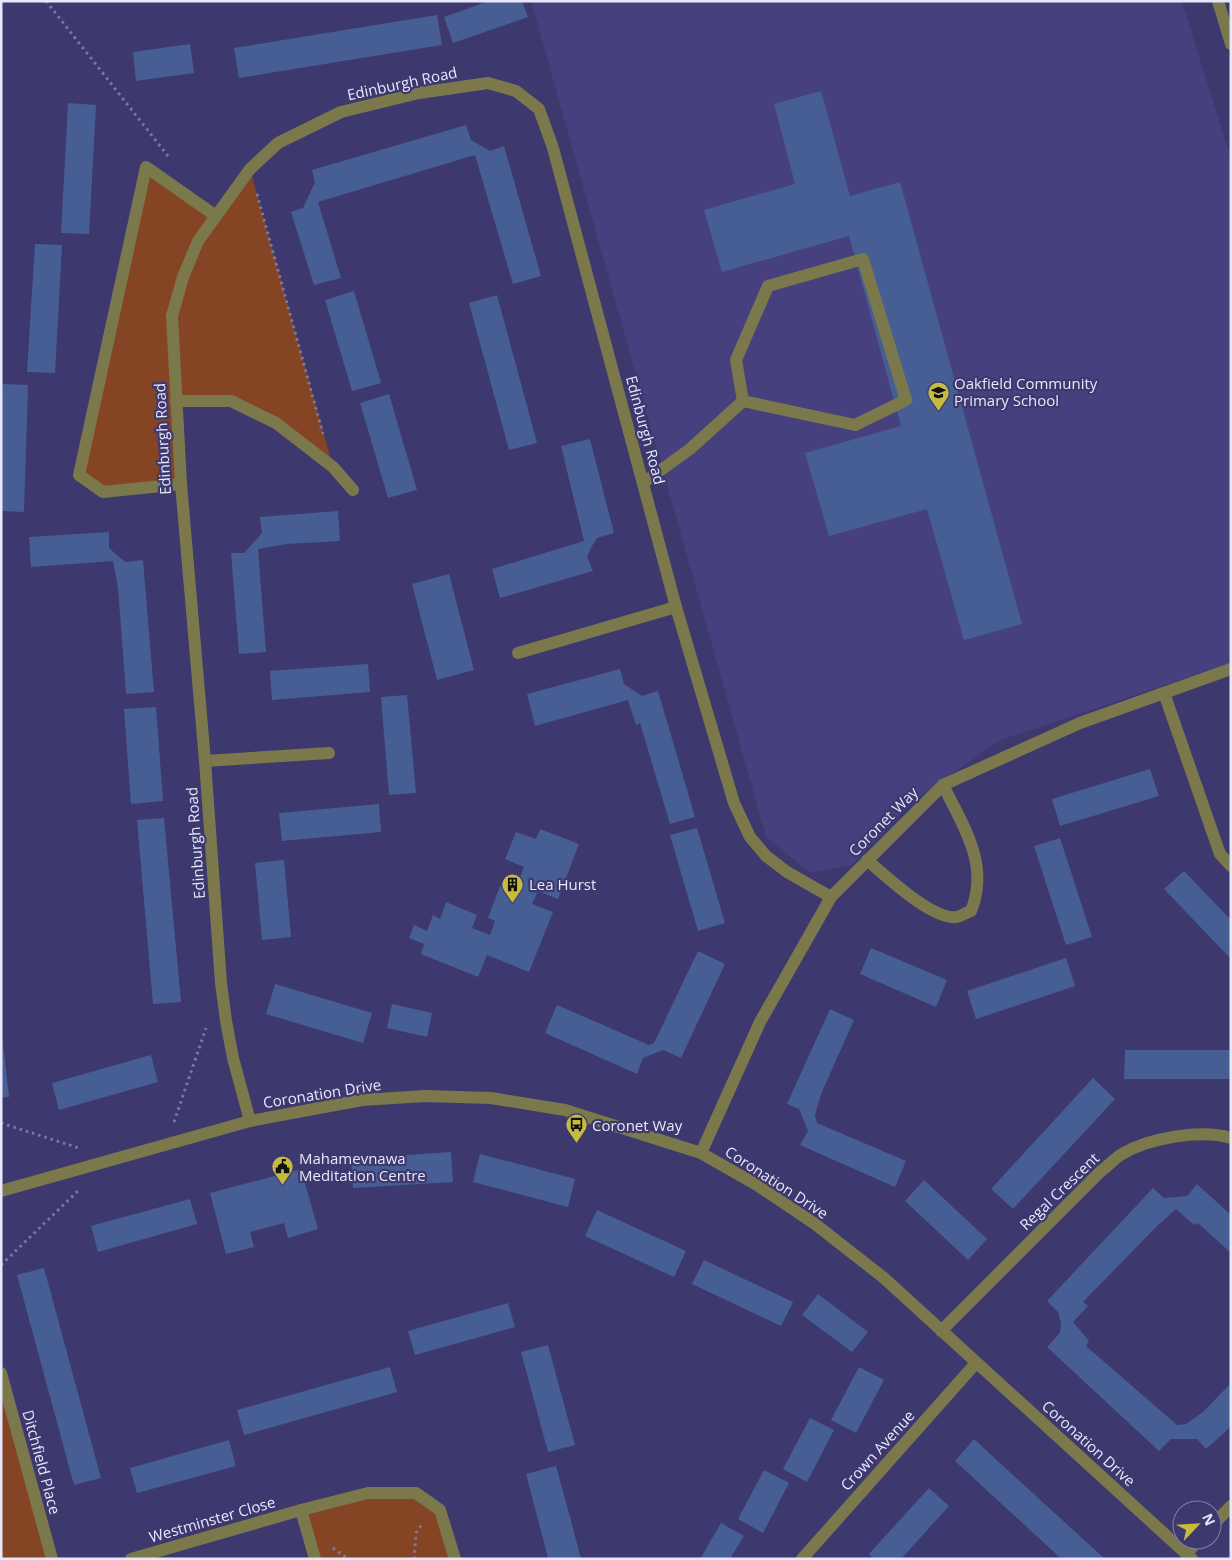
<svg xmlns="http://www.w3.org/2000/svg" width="1232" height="1560" font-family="'Open Sans',sans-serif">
<rect width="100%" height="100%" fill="#3d386e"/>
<!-- built -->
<polygon fill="#46407e" points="531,1 1182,1 1231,159 1231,663 998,741 914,801 852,865 811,873 766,837"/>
<!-- green -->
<g fill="#854525">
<polygon points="146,167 215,216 250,169 333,467 231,401 176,401 181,484 103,492 79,475"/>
<polygon points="1,1365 57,1559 1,1559"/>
<polygon points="368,1493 416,1493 440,1510 454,1559 315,1559 301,1510"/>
</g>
<!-- building -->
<g fill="#475e94">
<polygon points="489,1 522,1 528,17 453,43 444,17"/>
<polygon points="437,15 442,45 239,78 234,48"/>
<polygon points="190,44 194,73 136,81 133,52"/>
<polygon points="821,91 850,196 900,182 1022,624 964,640 927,509 829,536 805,453 901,426 849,236 722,272 704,210 795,184 774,104"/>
<polygon points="68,103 96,105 89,234 61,233"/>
<polygon points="466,125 471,140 490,151 504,146 541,276 513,284 475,155 318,202 341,278 314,285 291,212 303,208 315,182 312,170"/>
<polygon points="35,244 62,245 55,373 27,372"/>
<polygon points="354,291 381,383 352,391 325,300"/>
<polygon points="497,295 537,443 509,450 469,303"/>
<polygon points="1,384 28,385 24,512 1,511"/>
<polygon points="389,394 417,490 388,498 360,403"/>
<polygon points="590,439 614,533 597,538 592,546 587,557 593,571 500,598 492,569 584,541 561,446"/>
<polygon points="338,511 340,541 287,544 258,549 266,652 239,654 231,553 244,553 262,533 260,517"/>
<polygon points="109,532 109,548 125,562 143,560 154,692 126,694 118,588 113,561 31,567 29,537"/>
<polygon points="449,574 474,670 437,680 412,584"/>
<polygon points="368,664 370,692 272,700 270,671"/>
<polygon points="620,669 624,684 642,696 658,691 695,817 670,824 640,723 636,725 628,700 535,726 527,694"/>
<polygon points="407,695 416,793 389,795 381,697"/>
<polygon points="156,707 163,801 131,804 124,709"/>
<polygon points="1150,769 1159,796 1060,826 1052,799"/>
<polygon points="379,804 381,832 282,841 279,813"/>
<polygon points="164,818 181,1002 153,1004 137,820"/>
<polygon points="697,828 725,923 698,931 670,835"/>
<polygon points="540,829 579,844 558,899 538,891 532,904 553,912 529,972 487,955 478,977 421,954 424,944 409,938 414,925 427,931 433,915 440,919 446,902 477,915 472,928 490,935 495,921 488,918 500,886 520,893 522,888 517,885 524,867 505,859 516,832 536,839"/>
<polygon points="1060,838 1092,937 1066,945 1034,846"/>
<polygon points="284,860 291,937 262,940 255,863"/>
<polygon points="1184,871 1231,920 1231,959 1164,889"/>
<polygon points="871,948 947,980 936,1007 860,974"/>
<polygon points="698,951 725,964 681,1058 663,1050 643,1058 637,1074 545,1033 557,1005 649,1045 654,1043"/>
<polygon points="1066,958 1075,986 976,1019 967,991"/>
<polygon points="275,984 372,1013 363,1043 266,1014"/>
<polygon points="392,1004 432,1013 427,1037 387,1028"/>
<polygon points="830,1009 854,1020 821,1094 815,1115 817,1123 906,1161 895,1187 800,1145 808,1131 799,1109 787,1104"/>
<polygon points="1,1026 9,1097 1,1098"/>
<polygon points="1125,1050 1231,1050 1231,1079 1124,1079"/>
<polygon points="151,1055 158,1082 59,1110 52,1083"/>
<polygon points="1093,1078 1115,1099 1013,1209 991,1189"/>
<polygon points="451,1152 453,1182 353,1188 351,1159"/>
<polygon points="480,1154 575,1179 568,1207 473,1182"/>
<polygon points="301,1169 318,1229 288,1238 284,1223 250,1232 254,1247 226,1254 210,1193"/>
<polygon points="924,1180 987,1239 968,1260 905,1201"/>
<polygon points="1197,1184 1231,1215 1231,1253 1198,1223 1194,1225 1176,1209 1156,1227 1083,1302 1088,1306 1073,1322 1089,1341 1086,1346 1177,1425 1186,1424 1203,1412 1231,1383 1231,1426 1224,1433 1206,1449 1197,1439 1171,1439 1159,1451 1047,1347 1060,1333 1061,1323 1058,1312 1047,1301 1153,1188 1164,1198 1187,1196"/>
<polygon points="190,1199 197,1224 98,1252 91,1226"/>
<polygon points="597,1210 686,1251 674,1277 585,1236"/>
<polygon points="704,1260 793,1302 781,1326 692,1284"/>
<polygon points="44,1268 101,1478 74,1485 17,1275"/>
<polygon points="818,1294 868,1332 852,1352 802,1315"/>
<polygon points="508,1303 515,1327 415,1355 408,1331"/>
<polygon points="548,1345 575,1445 548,1452 521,1352"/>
<polygon points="390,1367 397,1392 244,1435 237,1410"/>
<polygon points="859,1367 884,1380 856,1433 831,1420"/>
<polygon points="810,1418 834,1430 807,1482 783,1469"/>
<polygon points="974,1439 1014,1476 1105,1559 1061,1559 1054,1552 955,1461"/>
<polygon points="229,1440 236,1466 137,1493 130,1468"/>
<polygon points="556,1466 570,1517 581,1559 548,1559 546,1550 526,1474"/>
<polygon points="764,1470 789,1483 763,1533 738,1519"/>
<polygon points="929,1488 949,1506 901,1559 874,1559 869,1554"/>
<polygon points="721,1523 744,1536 730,1559 700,1559"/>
</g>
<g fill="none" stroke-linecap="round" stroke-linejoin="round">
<!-- path -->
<g stroke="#7b79a2" stroke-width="3" stroke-dasharray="2.5 4" stroke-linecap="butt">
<polyline points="46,1 168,156"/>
<polyline points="257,194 323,434"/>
<polyline points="174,1122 206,1028"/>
<polyline points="1,1123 79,1148"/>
<polyline points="1,1265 79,1190"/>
<polyline points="333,1548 348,1559"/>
<polyline points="414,1559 416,1533 422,1524"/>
</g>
<!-- minor -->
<g stroke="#7b784c" stroke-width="12">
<polyline points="1218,1 1231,44"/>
<polygon points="863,259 906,400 855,425 743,401 736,360 768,286"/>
<polyline points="176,401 231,401 276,423 333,467 353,490"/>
<polyline points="643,483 690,449 743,401"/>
<polyline points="181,484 103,492 79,475 146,167 216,216"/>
<polyline points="518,653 676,607"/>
<polyline points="1164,693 1220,854 1231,866"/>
<polyline points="205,761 329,753"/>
<path d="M867,860C885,875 932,920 956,917C960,917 967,912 971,911C990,864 963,826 943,785"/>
<polyline points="250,1121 233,1058 226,1021 221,983 205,761 181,484 172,316 183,277 198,241 250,169 278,143 341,112 419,93 488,83 516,91 539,109 553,148 676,607 734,803 750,837 766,856 787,872 831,897"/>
<polyline points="701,1153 760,1022 831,897 943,785 1080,723 1231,669"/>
<polyline points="1,1191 250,1121 362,1100 425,1096 491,1098 565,1110 701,1153 757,1185 815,1224 884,1278 1192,1559"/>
<path d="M941,1331L1101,1171C1108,1166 1114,1159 1122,1154C1149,1138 1200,1129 1231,1138"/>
<polyline points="1,1373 52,1559"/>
<polyline points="301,1510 315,1559"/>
<polyline points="1212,1526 1231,1506"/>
<polyline points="1186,1554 1199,1540"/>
<polyline points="131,1559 301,1510 368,1493 416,1493 440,1510 455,1559"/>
<polyline points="802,1559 976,1363"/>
</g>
</g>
<!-- icons -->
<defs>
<symbol id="school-pin" viewBox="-11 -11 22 30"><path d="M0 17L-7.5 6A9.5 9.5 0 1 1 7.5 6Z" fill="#c5bc3d" stroke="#3d386e"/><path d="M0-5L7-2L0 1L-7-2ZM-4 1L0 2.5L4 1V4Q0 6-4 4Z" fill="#111"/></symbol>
<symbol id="building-pin" viewBox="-11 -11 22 30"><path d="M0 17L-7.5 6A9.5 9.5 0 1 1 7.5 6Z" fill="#c5bc3d" stroke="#3d386e"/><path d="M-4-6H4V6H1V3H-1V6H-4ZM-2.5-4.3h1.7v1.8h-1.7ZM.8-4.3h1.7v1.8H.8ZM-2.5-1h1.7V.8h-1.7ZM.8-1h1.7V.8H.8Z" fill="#111"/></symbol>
<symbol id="bus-pin" viewBox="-11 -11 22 30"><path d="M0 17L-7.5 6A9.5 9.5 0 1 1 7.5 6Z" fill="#c5bc3d" stroke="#3d386e"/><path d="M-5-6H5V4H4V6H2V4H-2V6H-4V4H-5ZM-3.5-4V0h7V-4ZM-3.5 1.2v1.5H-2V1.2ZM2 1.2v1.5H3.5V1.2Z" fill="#111"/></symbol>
<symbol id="civic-pin" viewBox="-11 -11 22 30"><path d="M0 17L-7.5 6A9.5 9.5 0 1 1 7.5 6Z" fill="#c5bc3d" stroke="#3d386e"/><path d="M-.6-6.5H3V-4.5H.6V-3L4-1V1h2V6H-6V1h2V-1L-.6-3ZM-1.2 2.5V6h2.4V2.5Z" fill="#111"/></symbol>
</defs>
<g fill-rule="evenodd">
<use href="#school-pin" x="926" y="380" width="25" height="34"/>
<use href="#building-pin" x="500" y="872" width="25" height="34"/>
<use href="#bus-pin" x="564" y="1112" width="25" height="34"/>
<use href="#civic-pin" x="270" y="1154" width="25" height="34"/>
</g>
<g text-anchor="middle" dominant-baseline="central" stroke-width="4.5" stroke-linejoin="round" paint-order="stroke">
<!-- street labels -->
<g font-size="15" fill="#e7e8fc" stroke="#3d386e">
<text transform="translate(402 83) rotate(-12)">Edinburgh Road</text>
<text transform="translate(646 430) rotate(75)">Edinburgh Road</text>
<text transform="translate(162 439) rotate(-93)">Edinburgh Road</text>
<text transform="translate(883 821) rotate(-45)">Coronet Way</text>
<text transform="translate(195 843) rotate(-94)">Edinburgh Road</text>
<text transform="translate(322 1093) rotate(-9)">Coronation Drive</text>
<text transform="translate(777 1182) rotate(33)">Coronation Drive</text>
<text transform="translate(1059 1191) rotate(-44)">Regal Crescent</text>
<text transform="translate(1089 1443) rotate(42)">Coronation Drive</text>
<text transform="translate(877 1450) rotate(-48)">Crown Avenue</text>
<text transform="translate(42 1462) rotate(75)">Ditchfield Place</text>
<text transform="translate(212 1519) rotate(-16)">Westminster Close</text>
</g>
<!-- poi labels -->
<g font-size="15" fill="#e7e8fc" stroke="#3d386e" text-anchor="start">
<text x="954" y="383">Oakfield Community<tspan x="954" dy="17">Primary School</tspan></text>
<text x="529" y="884">Lea Hurst</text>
<text x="592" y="1125">Coronet Way</text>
<text x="299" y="1158">Mahamevnawa<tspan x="299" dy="17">Meditation Centre</tspan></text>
</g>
</g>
<!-- border -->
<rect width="1232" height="1560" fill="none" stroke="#e7e8fc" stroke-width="5"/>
<!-- north arrow -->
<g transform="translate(1197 1525) rotate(65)"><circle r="24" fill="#3d386e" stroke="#817ea7"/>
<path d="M0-4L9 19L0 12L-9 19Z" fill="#c5bc3d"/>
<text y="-8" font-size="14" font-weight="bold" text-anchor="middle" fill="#e7e8fc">N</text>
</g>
</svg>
